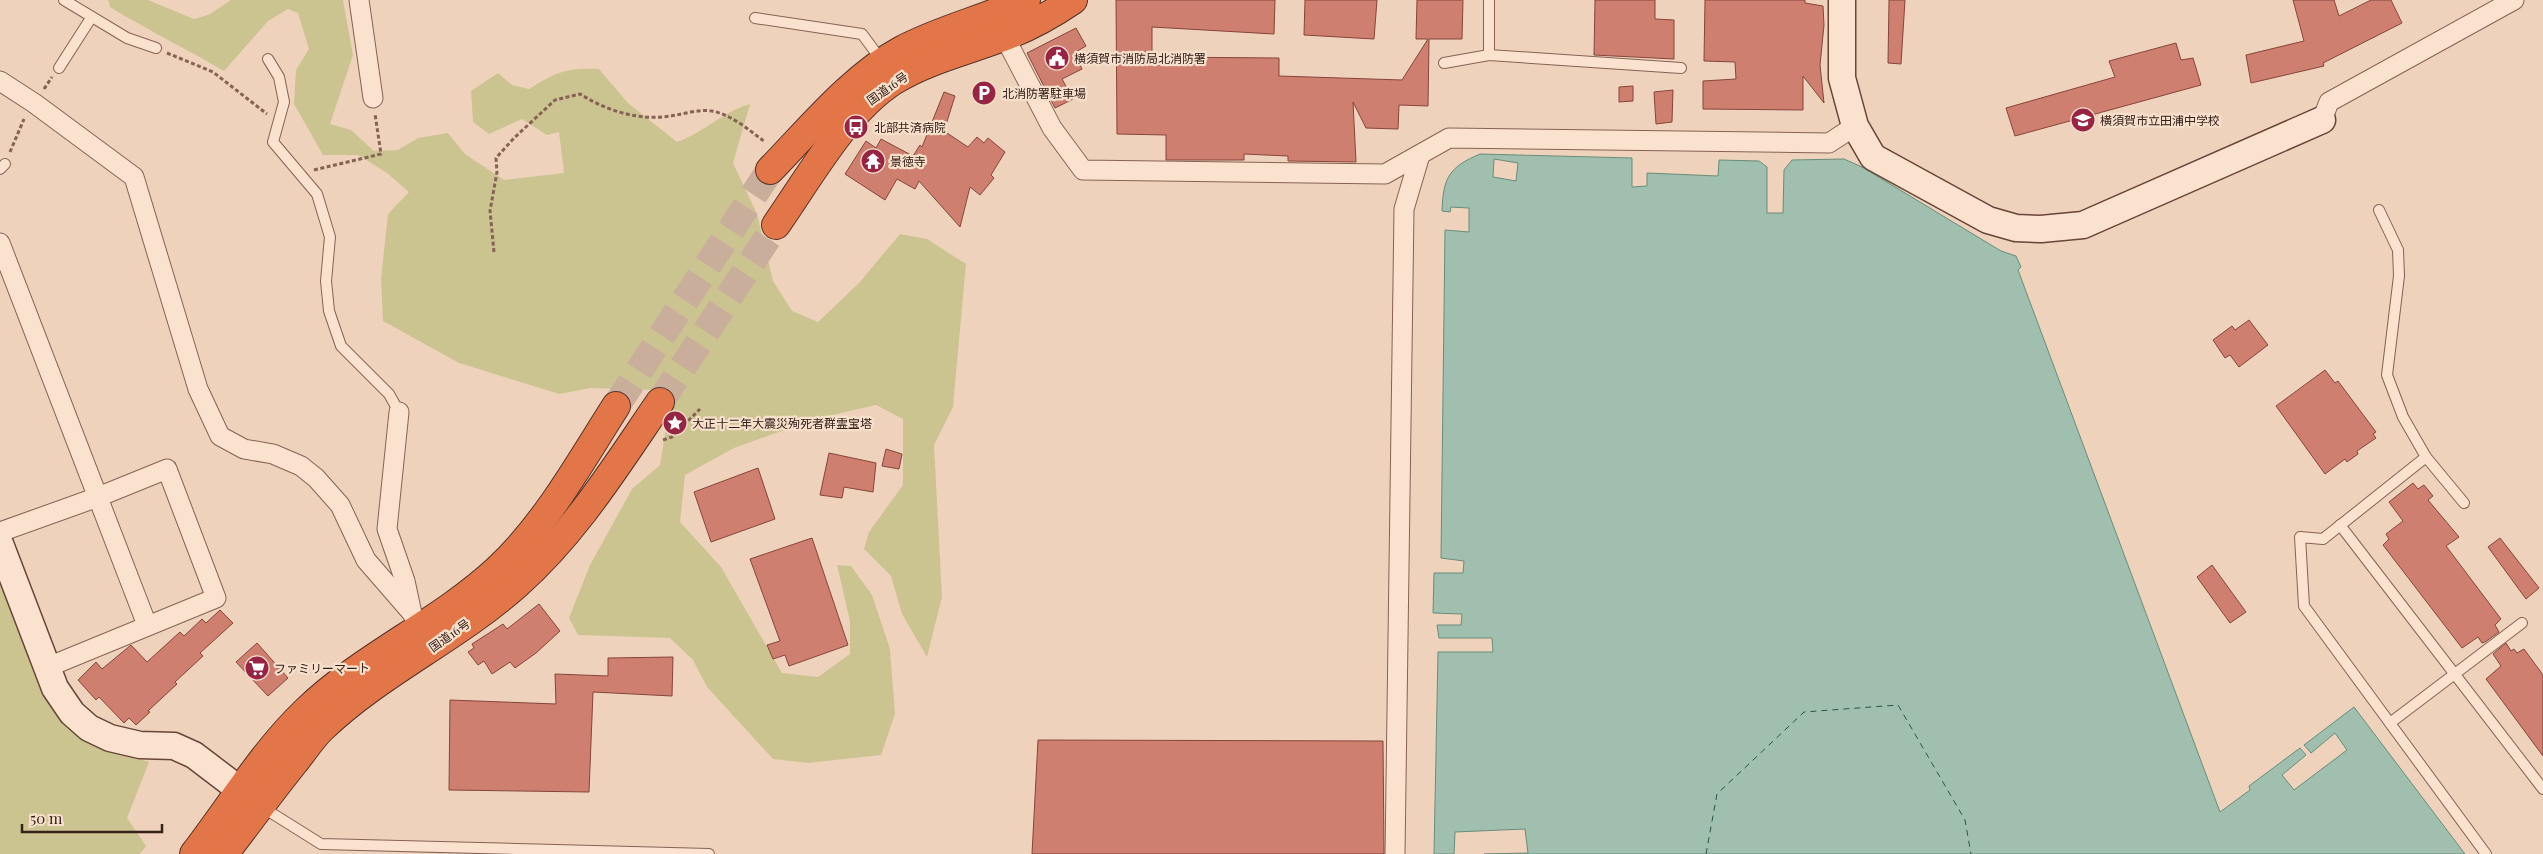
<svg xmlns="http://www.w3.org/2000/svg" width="2543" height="854" font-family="'Playfair Display','Noto Sans JP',serif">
<rect width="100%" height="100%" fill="#efd2bc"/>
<!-- green -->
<g fill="#ccc490">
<path d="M108,0H148L194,19L208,15L231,0H343L353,55L330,124L351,130L374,151L398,150L418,138L448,133L465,154L504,180L564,173L559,132L547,135L522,119L489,134L473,122L471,91L498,73L512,85L529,89C557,72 565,68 599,69L628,103L677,142C705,132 722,112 750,104L733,163L757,214L773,281L792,311L818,322L859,283L900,234L927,239L966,264L953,407L934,445L942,597L927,657L902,614L891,576L864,549L869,532L903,485V419L876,405L815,419L734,448L685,475L680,522L721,567L782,673L818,677L850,654V621L837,565L851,566L872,595L890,649L895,714L881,755L808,763L773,759L707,687L693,660L670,638L578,635L569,618L590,565L632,489L660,465L670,404L659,390L590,388L559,394L459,363L383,321L381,279L388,214L409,192L387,173L358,155H323L294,104L296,70L309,49L298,13L288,9L268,21L224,71C187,49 147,30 110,7Z"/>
<polygon points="0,567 64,721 100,748 149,762 127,818 146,846 140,854 0,854"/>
</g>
<!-- water -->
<path fill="#a0bfae" stroke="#688d7a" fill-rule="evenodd" d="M1480,154L1632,158V187L1647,186V173L1718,176L1719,160L1759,161L1767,167V213H1783L1784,170L1792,160L1844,159L1862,167L2001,251L2016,256L2021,267L2018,270L2220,812L2250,790L2249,786L2300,748L2306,755L2282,775L2294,790L2347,750L2335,733L2311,753L2304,745L2354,707L2465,854H1484L1528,853L1525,829L1455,832L1454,854H1434L1438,652H1493L1492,638H1439L1437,625H1461L1462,614L1433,613L1434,573H1463L1464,561L1441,558L1445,230L1469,232V208L1451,207L1450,212L1442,211C1443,178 1449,167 1480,154ZM1494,159L1518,163L1516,181L1493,177Z"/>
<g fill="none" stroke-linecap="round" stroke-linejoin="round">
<!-- ferry -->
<polyline stroke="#295547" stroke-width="1" stroke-dasharray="6 5" stroke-linecap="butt" points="1706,854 1717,794 1804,712 1898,705 1965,820 1971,854"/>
</g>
<!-- building -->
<g fill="#ce7f70" stroke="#86453a">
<polygon points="1116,0 1275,0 1274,34 1152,27 1152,57 1279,58 1279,76 1402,80 1428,39 1416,39 1417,0 1463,0 1462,39 1429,39 1428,106 1399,105 1398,129 1366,128 1353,102 1356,162 1288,161 1288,156 1244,154 1244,160 1166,160 1166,135 1117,134"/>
<polygon points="1305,0 1377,0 1374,39 1304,35"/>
<polygon points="1595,0 1655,0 1655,19 1674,20 1674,59 1594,55"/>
<polygon points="1705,0 1805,0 1805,3 1823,6 1824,25 1820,65 1824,103 1803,76 1803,110 1703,109 1703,81 1736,79 1735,62 1704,61"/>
<polygon points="1889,0 1905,0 1901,64 1888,63"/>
<polygon points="2293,0 2334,0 2339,16 2371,0 2391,0 2402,23 2323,63 2324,66 2251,83 2246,55 2304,41"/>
<polygon points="1076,28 1086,46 1074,53 1082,69 1062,79 1073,99 1055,108 1027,53"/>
<polygon points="2176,43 2181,60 2193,58 2201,85 2015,136 2006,108 2115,77 2109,61"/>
<polygon points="1633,86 1633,101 1619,102 1619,87"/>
<polygon points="1673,90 1672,122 1656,124 1654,92"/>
<polygon points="944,92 955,96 944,131 968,147 977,137 984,143 988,138 1005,152 991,175 994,178 980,195 970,187 960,227 919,181 915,189 897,179 885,200 845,174 866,141 876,148 881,139 913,156 920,145 922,147"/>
<polygon points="2249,320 2268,345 2239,367 2230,355 2225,358 2213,340 2232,326 2235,330"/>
<polygon points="2325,370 2335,383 2338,381 2376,432 2373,434 2376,438 2357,451 2358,454 2347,462 2345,459 2325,474 2276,406"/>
<polygon points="886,449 902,454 899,469 882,466"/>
<polygon points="829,453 876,463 873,492 844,487 842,498 820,495"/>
<polygon points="758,468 775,519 711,542 694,492"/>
<polygon points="2413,483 2418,489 2424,485 2433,496 2428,500 2459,537 2446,546 2501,619 2495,625 2499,632 2485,642 2482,643 2478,637 2462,648 2383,545 2389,539 2386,534 2403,521 2389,502"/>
<polygon points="812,538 848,645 789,666 785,655 773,659 767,645 780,641 750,559"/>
<polygon points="2500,538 2539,588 2526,599 2488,547"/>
<polygon points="2212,565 2246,612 2230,623 2197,577"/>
<polygon points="539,604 560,631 536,653 515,668 510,662 492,674 484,661 478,665 468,652 474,648 472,644 503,624 507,629"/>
<polygon points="220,610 233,623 200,653 203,656 175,682 177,684 148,711 150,712 136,725 129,718 124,723 99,697 96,700 78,680 96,662 102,669 131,645 147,662 180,632 184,636 202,619 206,623"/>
<polygon points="257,643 288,678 268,696 236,662"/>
<polygon points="2506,643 2511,651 2514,649 2517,653 2524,649 2543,675 2543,756 2486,679 2501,666 2493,654"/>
<polygon points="673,657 672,696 593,692 589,792 449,790 450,700 556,704 555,674 608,676 608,658"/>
<polygon points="1038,740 1383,741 1384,854 1032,854"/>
</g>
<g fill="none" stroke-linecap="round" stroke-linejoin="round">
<!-- highway-tunnel -->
<g stroke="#caae9c" stroke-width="28" stroke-dasharray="28 14" stroke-linecap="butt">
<polyline points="660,402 776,225"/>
<polyline points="616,406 770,170"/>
</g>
<defs>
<g id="lane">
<polyline points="64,0 127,38 156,48"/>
<polyline points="755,18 862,34 882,61"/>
<polyline points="1489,55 1489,0"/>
<polyline points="268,59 279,77 284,102 273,142 317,194 330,237 326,281 329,311 341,346 389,394 399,412"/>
<polyline points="1444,63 1489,55 1681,68"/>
<polyline points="59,68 91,18"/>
<polyline points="0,169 5,164"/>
<polyline points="2379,210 2398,250 2399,276 2387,375 2403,417 2426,457 2323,539 2300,537 2304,606 2486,854"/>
<polyline points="2426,457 2464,503"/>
<polyline points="2340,525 2543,789"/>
<polyline points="2390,723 2522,623"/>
<polyline points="262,807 321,844 709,854"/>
</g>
<g id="street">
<polyline points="359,0 373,98"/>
<polyline points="999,26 1052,128 1083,170 1385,174 1449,138 1829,143 1855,126"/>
<polyline points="0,81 34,103 134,177 198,389 220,436 244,449 273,454 301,466 316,478 340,505 366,560 412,613 424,637"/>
<polyline points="2322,120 2329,102 2514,0"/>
<polyline points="0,243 147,625"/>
<polyline points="399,412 387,529 405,581 411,609"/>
<polyline points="0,532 98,497 167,469 216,598 48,667"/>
<polyline points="1395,854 1404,209 1420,155"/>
</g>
<g id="secondary">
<polyline points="1842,0 1842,78 1855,126 1873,157 1988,220 2016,228 2041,229 2083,225 2322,120"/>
<polyline points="0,544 55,688 72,713 89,728 110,738 140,745 174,746 194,755 257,803"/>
</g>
<g id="highway">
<path d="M770,170C809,130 852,77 902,50C941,29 986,19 1026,0"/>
<path d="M776,225C809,178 845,112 893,81C927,60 966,51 1003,37C1027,28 1051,15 1073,0"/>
<path d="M194,854C231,806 263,752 306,711C364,655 440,623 498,569C547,523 580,462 616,406"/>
<path d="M224,854C247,824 269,794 293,764C302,753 311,739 321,729C379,673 455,639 516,585C575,533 616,466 660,402"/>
</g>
</defs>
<!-- lane casing -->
<use href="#lane" stroke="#866255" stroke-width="12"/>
<!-- street casing -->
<use href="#street" stroke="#866255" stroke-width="21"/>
<!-- secondary casing -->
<use href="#secondary" stroke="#684439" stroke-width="29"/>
<!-- highway casing -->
<use href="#highway" stroke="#53332a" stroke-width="30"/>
<!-- path -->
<g stroke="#866255" stroke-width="3" stroke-dasharray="4 2.5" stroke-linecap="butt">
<polyline points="167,53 213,72 267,114"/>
<polyline points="44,89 52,77"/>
<polyline points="10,152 24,119"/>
<polyline points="314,170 381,154 375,114"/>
<path d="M494,252L490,211L497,172L496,158L514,138L555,100L580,94C607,111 639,121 671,116C684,114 698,109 712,111C732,115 749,130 765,142"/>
<polyline points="663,440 672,437 700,409"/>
</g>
<!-- lane -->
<use href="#lane" stroke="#fae2cf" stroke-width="10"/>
<!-- street -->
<use href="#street" stroke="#fae2cf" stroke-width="19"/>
<!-- secondary -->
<use href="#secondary" stroke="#fae2cf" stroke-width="26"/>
<!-- highway -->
<use href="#highway" stroke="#e37648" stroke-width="28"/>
</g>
<!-- icons -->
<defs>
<symbol id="civic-disc" viewBox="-11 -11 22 22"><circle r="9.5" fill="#972442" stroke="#f6dfcb"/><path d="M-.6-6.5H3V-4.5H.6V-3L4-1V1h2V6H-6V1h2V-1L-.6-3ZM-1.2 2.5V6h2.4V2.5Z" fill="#fff"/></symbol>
<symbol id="parking-disc" viewBox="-11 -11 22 22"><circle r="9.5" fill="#972442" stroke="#f6dfcb"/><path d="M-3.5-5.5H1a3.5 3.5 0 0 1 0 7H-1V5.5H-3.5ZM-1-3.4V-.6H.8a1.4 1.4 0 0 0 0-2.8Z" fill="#fff"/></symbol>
<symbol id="school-disc" viewBox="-11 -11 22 22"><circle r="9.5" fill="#972442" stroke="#f6dfcb"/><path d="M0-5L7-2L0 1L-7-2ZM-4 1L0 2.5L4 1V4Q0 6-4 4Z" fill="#fff"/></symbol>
<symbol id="bus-disc" viewBox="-11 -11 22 22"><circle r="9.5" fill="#972442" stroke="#f6dfcb"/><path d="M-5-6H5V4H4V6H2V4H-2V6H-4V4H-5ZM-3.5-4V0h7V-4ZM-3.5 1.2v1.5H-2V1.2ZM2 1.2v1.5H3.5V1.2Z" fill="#fff"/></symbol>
<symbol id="temple-disc" viewBox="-11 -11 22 22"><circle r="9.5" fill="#972442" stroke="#f6dfcb"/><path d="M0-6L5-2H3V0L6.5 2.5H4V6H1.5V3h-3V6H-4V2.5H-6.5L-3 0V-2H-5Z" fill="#fff"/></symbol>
<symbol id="sight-disc" viewBox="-11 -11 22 22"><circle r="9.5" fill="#972442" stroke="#f6dfcb"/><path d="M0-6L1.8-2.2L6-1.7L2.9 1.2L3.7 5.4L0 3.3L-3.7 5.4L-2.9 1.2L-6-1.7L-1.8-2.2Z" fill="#fff"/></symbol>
<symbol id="supermarket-disc" viewBox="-11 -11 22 22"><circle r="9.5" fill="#972442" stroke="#f6dfcb"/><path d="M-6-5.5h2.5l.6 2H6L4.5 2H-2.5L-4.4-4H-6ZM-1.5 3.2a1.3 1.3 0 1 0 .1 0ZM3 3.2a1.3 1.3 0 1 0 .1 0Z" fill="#fff"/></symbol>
</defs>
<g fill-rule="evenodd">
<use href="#civic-disc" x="1043" y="44" width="28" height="28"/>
<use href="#parking-disc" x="970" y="79" width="28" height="28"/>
<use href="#school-disc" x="2069" y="106" width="28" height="28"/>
<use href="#bus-disc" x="842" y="113" width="28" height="28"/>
<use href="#temple-disc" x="859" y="147" width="28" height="28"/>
<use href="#sight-disc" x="661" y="409" width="28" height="28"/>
<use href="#supermarket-disc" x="243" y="654" width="28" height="28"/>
</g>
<g text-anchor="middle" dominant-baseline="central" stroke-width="4.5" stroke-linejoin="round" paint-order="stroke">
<!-- poi labels -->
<g font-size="12" fill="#35201a" stroke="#f6dfcb" text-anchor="start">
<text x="1074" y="58">横須賀市消防局北消防署</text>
<text x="1002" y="93">北消防署駐車場</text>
<text x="2100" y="120">横須賀市立田浦中学校</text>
<text x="874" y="127">北部共済病院</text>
<text x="890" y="161">景徳寺</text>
<text x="692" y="423">大正十二年大震災殉死者群霊宝塔</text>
<text x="274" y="668">ファミリーマート</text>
</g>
<!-- street labels -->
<g font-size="12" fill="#35201a" stroke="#f6dfcb">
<text transform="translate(887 88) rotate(-35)">国道16号</text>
<text transform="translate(449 635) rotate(-35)">国道16号</text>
</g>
</g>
<!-- scale -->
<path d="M22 824v8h140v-8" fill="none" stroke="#35201a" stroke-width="2.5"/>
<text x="30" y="824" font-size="15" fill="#35201a" stroke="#f6dfcb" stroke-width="4" paint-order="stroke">50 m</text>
</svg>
